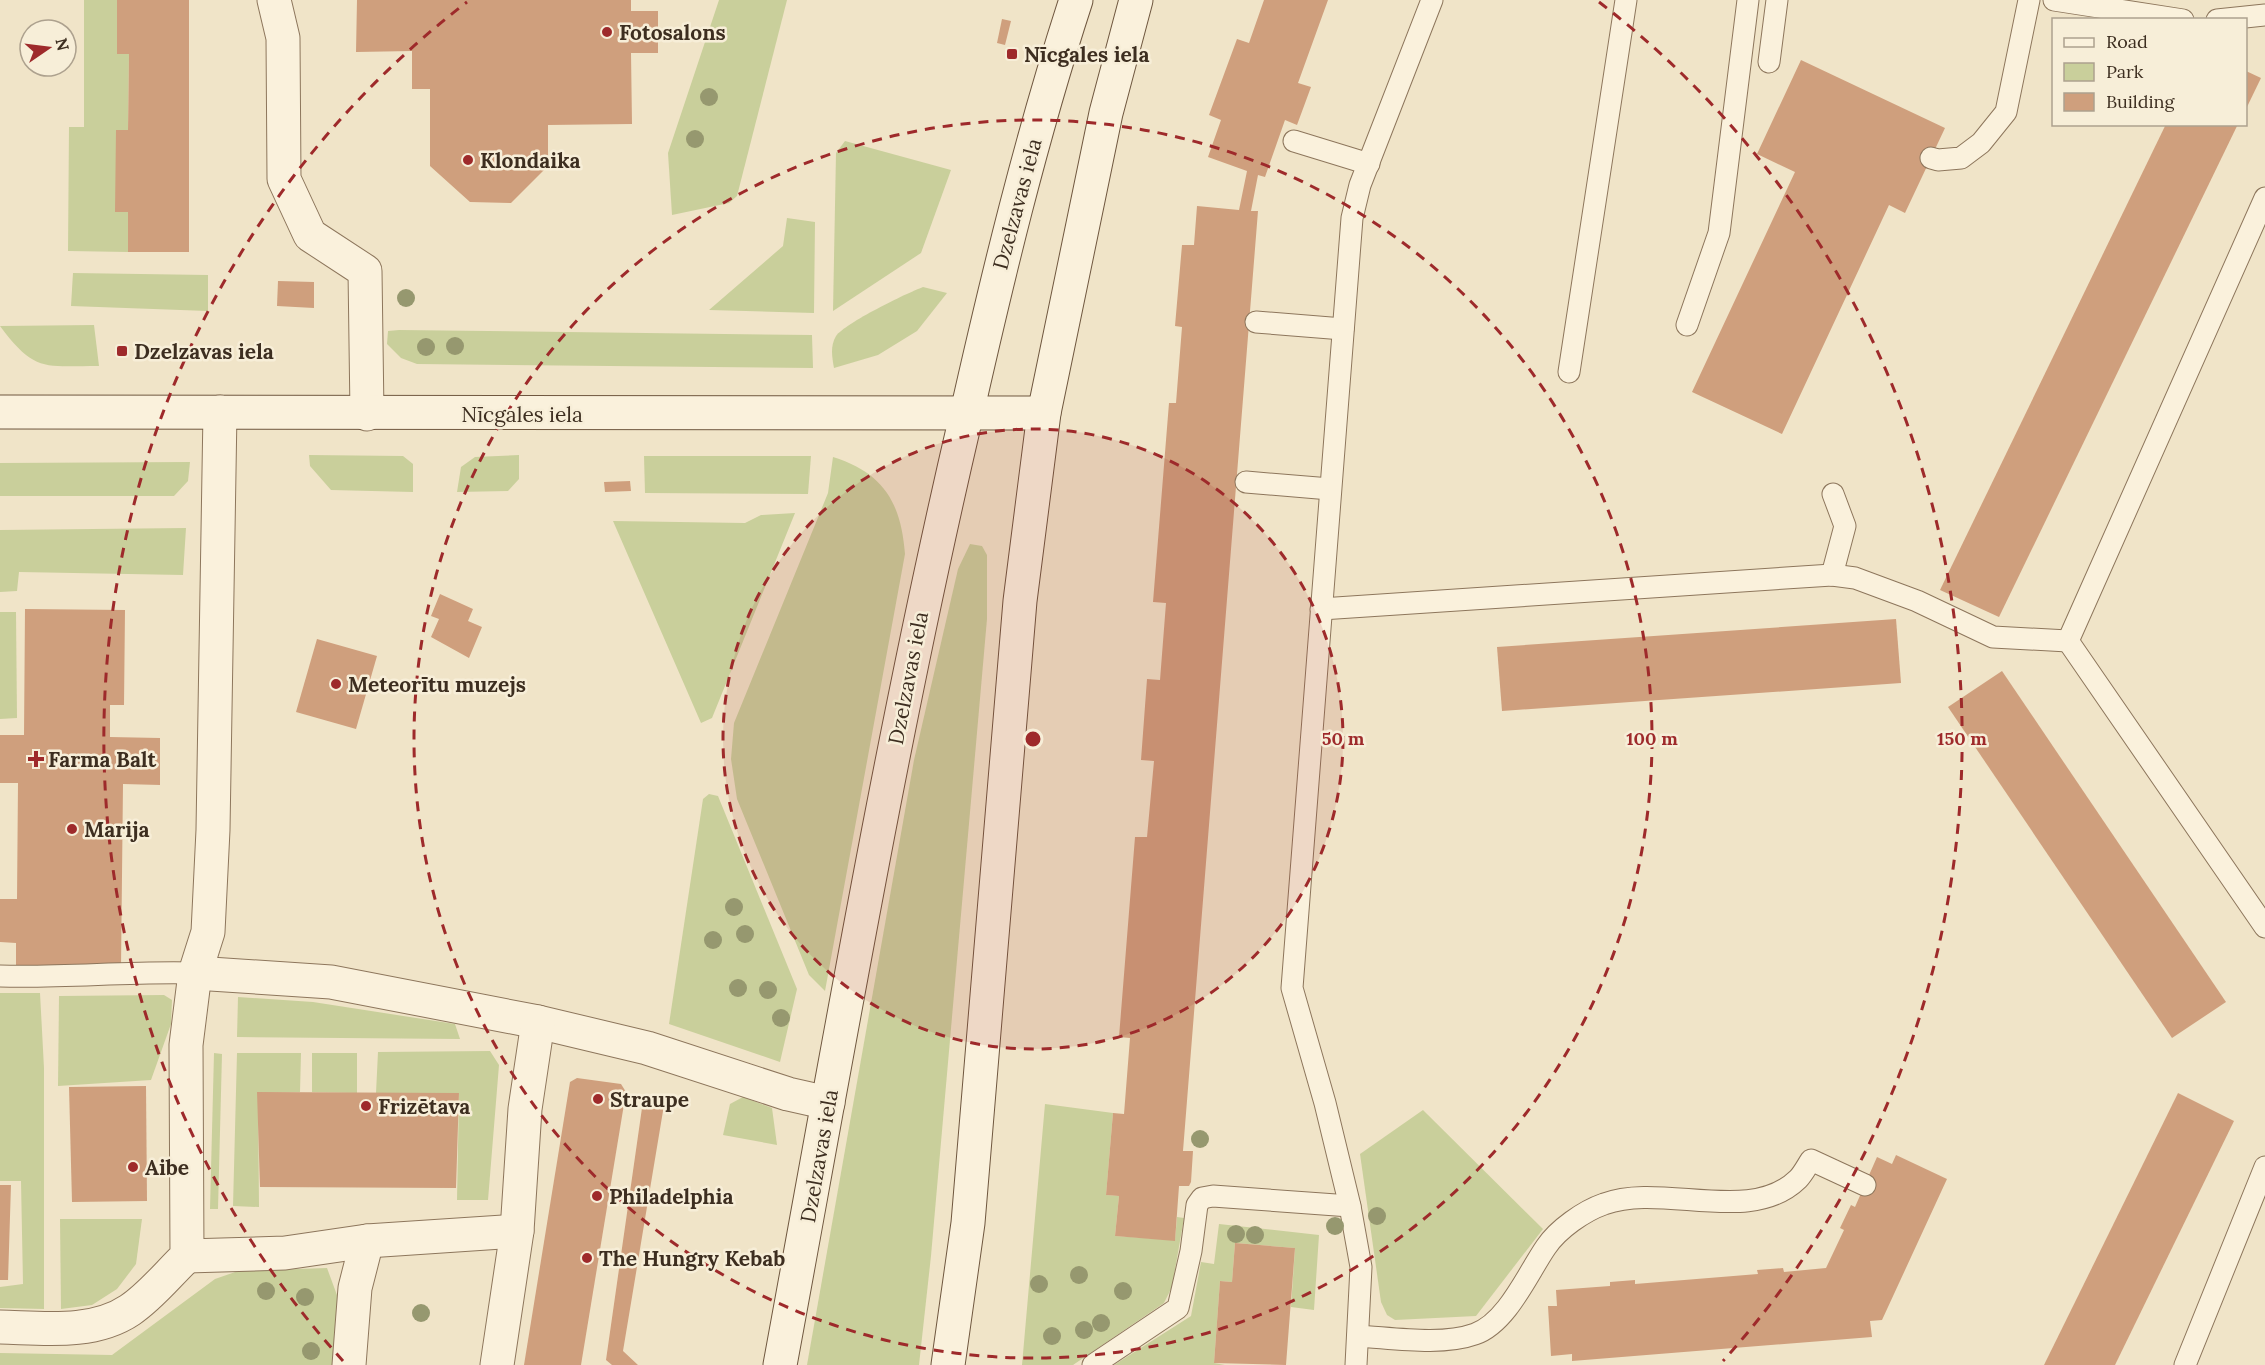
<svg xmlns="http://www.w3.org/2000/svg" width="2265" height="1365" font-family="Lora,serif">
<rect width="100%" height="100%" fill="#f0e4c8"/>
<!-- green -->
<g fill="#c9cf9b">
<polygon points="84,0 117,0 117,53 129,54 128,130 116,130 116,212 128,212 128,252 68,251 69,127 84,127"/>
<polygon points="719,0 787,0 737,196 729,203 672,215 668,153"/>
<polygon points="845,141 951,170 921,253 833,311 836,153"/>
<polygon points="787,218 815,222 814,313 709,310 783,246"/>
<polygon points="73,273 208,275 208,311 71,306"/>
<path d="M923,287L947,293L917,331L878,355L834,368C832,357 830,346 836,336C845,323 907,293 923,287Z"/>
<path d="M94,325L99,366C45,366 35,373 0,326Z"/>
<polygon points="399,330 812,335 813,368 417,364 401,358 387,344 388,331"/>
<polygon points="309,455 403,456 413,464 413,492 331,490 310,466"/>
<polygon points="519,455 519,479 508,491 457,492 461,467 475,457"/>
<polygon points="644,456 811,456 808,494 645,493"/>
<path d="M833,457C884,473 901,503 905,554L825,991L809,975L737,799L731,759L734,723L828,493Z"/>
<polygon points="190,462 188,481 174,496 0,496 0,463"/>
<polygon points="795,513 712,718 701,723 613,521 745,523 761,515"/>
<polygon points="186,528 183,575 19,572 17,591 0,592 0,530"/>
<polygon points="970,544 982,546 987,555 987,619 931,1256 919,1365 807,1365 914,760 958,569"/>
<polygon points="0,612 16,612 17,718 0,719"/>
<polygon points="709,794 718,796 797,989 780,1062 669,1024 703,799"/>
<polygon points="0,993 40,993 44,1068 44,1309 0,1308 0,1287 23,1284 21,1181 0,1181"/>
<polygon points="164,995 172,1000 171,1024 151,1080 58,1086 59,996"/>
<polygon points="238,997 313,1002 455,1024 460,1039 237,1037"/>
<polygon points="490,1051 499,1065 488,1200 457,1200 459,1093 376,1093 378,1052"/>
<polygon points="214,1053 222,1054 218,1209 210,1209"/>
<polygon points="237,1053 301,1053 300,1092 258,1093 259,1207 233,1206"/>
<polygon points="312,1053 357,1053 357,1093 312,1092"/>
<polygon points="743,1097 772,1108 777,1145 723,1135 730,1104"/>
<polygon points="1045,1104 1113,1113 1106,1195 1119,1196 1115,1236 1175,1240 1177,1217 1184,1218 1172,1287 1164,1303 1073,1365 1022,1365"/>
<polygon points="1423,1110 1543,1229 1476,1316 1395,1320 1387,1315 1381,1302 1360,1154"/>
<polygon points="60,1219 142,1219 136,1264 117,1289 92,1305 61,1309"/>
<polygon points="1219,1224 1319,1235 1314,1310 1291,1307 1295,1248 1235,1243 1232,1282 1220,1281 1214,1363 1225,1365 1114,1365 1191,1316 1201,1262 1214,1264"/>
<polygon points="327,1268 341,1306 340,1365 0,1365 0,1353 112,1355 215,1279 238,1271"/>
</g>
<!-- building -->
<g fill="#cf9f7d">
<polygon points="117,0 189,0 189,252 128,252 128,212 115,212 116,130 128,130 129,54 117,54"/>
<polygon points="357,0 631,0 631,11 658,11 658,53 631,53 632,124 548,125 548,166 511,203 470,202 430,166 430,89 412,89 412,51 356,52"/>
<polygon points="1264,0 1328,0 1298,83 1311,87 1297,125 1285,120 1265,177 1258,175 1251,211 1258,211 1183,1151 1193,1151 1191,1182 1189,1186 1179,1186 1175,1241 1115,1236 1119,1196 1106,1195 1113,1113 1124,1114 1130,1038 1119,1037 1135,837 1147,837 1154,761 1141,760 1147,679 1160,680 1166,603 1153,602 1169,403 1176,403 1182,327 1175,326 1182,245 1194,245 1197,206 1239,210 1247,171 1208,157 1221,120 1209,115 1237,39 1249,43"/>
<polygon points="1002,19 1011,21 1005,45 997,43"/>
<polygon points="1801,60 1945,128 1905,213 1889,205 1782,434 1692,392 1795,172 1757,154"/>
<polygon points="2246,71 2261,78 2246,109"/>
<polygon points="2166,124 2238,124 1999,617 1940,590"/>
<polygon points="278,281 314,282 314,308 277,306"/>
<polygon points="630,481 631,491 605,492 604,482"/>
<polygon points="440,594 473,609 468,621 482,627 469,658 431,637 439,619 431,616"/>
<polygon points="25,609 125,610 124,705 110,705 110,737 160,738 160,785 123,784 121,967 16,966 16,943 0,942 0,899 17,899 18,783 0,783 0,735 24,735"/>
<polygon points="1896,619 1901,683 1502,711 1497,647"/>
<polygon points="317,639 377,656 356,729 296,712"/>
<polygon points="2002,671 2226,1002 2172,1038 1948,707"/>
<polygon points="577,1078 621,1084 626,1092 581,1365 524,1365 570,1082"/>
<polygon points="146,1086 147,1201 72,1202 69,1087"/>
<polygon points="257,1092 459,1093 456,1188 260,1187"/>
<polygon points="2178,1093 2234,1121 2115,1365 2044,1365"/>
<polygon points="643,1101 664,1105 623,1351 638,1365 612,1365 606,1360"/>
<polygon points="1896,1155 1947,1179 1882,1320 1870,1321 1872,1337 1572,1361 1572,1354 1551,1356 1548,1306 1557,1306 1556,1290 1610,1286 1610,1282 1635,1280 1635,1284 1758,1274 1757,1270 1783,1268 1784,1272 1826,1268 1844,1230 1840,1228 1851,1205 1855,1207 1877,1157 1892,1164"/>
<polygon points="0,1185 11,1185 8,1280 0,1280"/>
<polygon points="1235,1243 1295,1248 1286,1365 1214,1363 1220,1281 1232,1282"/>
</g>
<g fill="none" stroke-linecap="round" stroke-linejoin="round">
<defs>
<g id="lane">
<polyline points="2054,0 2183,20"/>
<polyline points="2217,20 2265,15"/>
<polyline points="1769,62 1777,0"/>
<polyline points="1294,141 1369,164"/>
<polyline points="1931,158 1938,160 1961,158 1981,143 2006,112 2029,0"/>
<polyline points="1256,322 1343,329"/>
<polyline points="1687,325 1719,233 1748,0"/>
<polyline points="1569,372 1626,0"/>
<polyline points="1246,482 1330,489"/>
<polyline points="1832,575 1845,526 1833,494"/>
<polyline points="1321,609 1832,575 1855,578 1917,601 1993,637 2068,641"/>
<polyline points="2068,641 2265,198"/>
<polyline points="2068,641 2265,927"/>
<path d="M0,976C65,978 130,971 195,973"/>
<path d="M1358,1336C1393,1338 1442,1346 1475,1334C1507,1323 1528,1273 1546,1247C1558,1229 1584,1211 1604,1204C1662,1182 1750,1226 1798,1179C1803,1174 1807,1166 1811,1160L1865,1185"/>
<polyline points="1093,1365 1178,1308 1191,1251 1197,1205 1202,1198 1213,1196 1350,1206"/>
<polyline points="1356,1365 1361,1267 1350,1206 1325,1103 1292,988 1352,218 1360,185 1432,0"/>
<polyline points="2185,1365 2265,1167"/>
</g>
<g id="street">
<polyline points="274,0 283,38 284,179 310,235 365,271 367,414"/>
<polyline points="195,973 331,982 538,1022 647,1048 788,1094 828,1103"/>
<polyline points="187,1256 285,1253 367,1241 517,1231"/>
<path d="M0,1327C43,1328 93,1335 130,1310C151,1296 169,1273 187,1256L186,1045L195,973L208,932L213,830L220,412"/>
<polyline points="349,1365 355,1288 367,1241"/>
<polyline points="497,1365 517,1231 525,1109 538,1022"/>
</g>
<g id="secondary">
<polyline points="0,412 1044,413"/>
<path d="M780,1365C838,1050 892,733 965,421C997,279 1031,138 1076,0"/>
<polyline points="948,1365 968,1223 1020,601 1044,413 1106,113 1136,0"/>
</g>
</defs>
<!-- lane casing -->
<use href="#lane" stroke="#8d765c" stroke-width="23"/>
<!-- street casing -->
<use href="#street" stroke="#8d765c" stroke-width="35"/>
<!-- secondary casing -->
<use href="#secondary" stroke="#6f573f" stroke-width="35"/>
<!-- lane -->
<use href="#lane" stroke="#faf1dc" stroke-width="21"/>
<!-- street -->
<use href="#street" stroke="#faf1dc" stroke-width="33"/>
<!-- secondary -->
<use href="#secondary" stroke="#faf1dc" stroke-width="33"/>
</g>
<!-- trees -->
<g fill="#96986f">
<circle cx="709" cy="97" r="9"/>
<circle cx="695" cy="139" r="9"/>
<circle cx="406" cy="298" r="9"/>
<circle cx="455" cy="346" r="9"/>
<circle cx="426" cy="347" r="9"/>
<circle cx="734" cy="907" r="9"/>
<circle cx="745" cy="934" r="9"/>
<circle cx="713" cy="940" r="9"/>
<circle cx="738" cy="988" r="9"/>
<circle cx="768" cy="990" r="9"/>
<circle cx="781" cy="1018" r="9"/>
<circle cx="1200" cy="1139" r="9"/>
<circle cx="1377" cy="1216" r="9"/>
<circle cx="1335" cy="1226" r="9"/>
<circle cx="1236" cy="1234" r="9"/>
<circle cx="1255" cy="1235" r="9"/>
<circle cx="1079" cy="1275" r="9"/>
<circle cx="1039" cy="1284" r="9"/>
<circle cx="266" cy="1291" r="9"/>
<circle cx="1123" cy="1291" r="9"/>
<circle cx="305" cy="1297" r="9"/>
<circle cx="421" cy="1313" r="9"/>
<circle cx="1101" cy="1323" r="9"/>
<circle cx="1084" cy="1330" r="9"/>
<circle cx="1052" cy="1336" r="9"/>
<circle cx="311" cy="1351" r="9"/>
</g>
<!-- distance rings -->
<circle cx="1033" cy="739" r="310" fill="#9e2a2b" fill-opacity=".12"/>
<g fill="none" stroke="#9e2a2b" stroke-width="3" stroke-dasharray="10 8">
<circle cx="1033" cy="739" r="310"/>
<circle cx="1033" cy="739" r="619"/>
<path d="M343 1361A929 929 0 0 1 467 2M1599 2A929 929 0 0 1 1723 1361"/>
</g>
<!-- markers -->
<g fill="#9e2a2b" stroke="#f7eed8" stroke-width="2">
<circle cx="607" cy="32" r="6"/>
<rect x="1006" y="48" width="12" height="12" rx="3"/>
<circle cx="468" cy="160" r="6"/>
<rect x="116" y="345" width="12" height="12" rx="3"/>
<circle cx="336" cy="684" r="6"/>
<path d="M33 750h6v6h6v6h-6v6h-6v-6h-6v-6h6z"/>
<circle cx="72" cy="829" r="6"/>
<circle cx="598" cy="1099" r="6"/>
<circle cx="366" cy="1106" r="6"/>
<circle cx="133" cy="1167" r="6"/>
<circle cx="597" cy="1196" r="6"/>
<circle cx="587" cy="1258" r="6"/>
</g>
<g text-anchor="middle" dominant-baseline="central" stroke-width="5" stroke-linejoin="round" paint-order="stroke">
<!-- poi labels -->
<g font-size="21" font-weight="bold" fill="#3d2e20" stroke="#f7eed8" text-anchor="start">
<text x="619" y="32">Fotosalons</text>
<text x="1024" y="54">Nīcgales iela</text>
<text x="480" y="160">Klondaika</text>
<text x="134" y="351">Dzelzavas iela</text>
<text x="348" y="684">Meteorītu muzejs</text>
<text x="48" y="759">Farma Balt</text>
<text x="84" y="829">Marija</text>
<text x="610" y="1099">Straupe</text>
<text x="378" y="1106">Frizētava</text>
<text x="145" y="1167">Aibe</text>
<text x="609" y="1196">Philadelphia</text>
<text x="599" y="1258">The Hungry Kebab</text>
</g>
<!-- street labels -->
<g font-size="21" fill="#3d2e20" stroke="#f7eed8">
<text transform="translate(1017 204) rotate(-75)">Dzelzavas iela</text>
<text x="522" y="414">Nīcgales iela</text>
<text transform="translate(908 678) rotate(-79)">Dzelzavas iela</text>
<text transform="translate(819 1156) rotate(-80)">Dzelzavas iela</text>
</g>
</g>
<circle cx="1033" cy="739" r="9" fill="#9e2a2b" stroke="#f7eed8" stroke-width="3"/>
<g font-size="18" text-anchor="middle" font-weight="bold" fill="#9e2a2b" stroke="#f7eed8" stroke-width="5" stroke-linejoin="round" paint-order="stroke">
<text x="1343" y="745">50 m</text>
<text x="1652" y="745">100 m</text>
<text x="1962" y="745">150 m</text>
</g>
<!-- legend -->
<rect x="2052" y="18" width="195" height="108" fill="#f7eed8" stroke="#ada18e" stroke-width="1.5"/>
<rect x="2064" y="38" width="30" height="9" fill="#faf1dc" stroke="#ada18e" stroke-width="1.5"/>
<text x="2106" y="48" font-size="18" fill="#3d2e20">Road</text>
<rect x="2064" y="63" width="30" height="18" fill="#c9cf9b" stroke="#ada18e" stroke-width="1.5"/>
<text x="2106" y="78" font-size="18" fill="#3d2e20">Park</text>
<rect x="2064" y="93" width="30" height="18" fill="#cf9f7d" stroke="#ada18e" stroke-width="1.5"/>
<text x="2106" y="108" font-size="18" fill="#3d2e20">Building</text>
<!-- north arrow -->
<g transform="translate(48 48) rotate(76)"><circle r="28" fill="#f7eed8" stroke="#ada18e" stroke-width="1.5"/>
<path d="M0-4.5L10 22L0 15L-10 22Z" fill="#9e2a2b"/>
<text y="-9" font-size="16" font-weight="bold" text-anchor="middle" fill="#3d2e20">N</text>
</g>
</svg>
